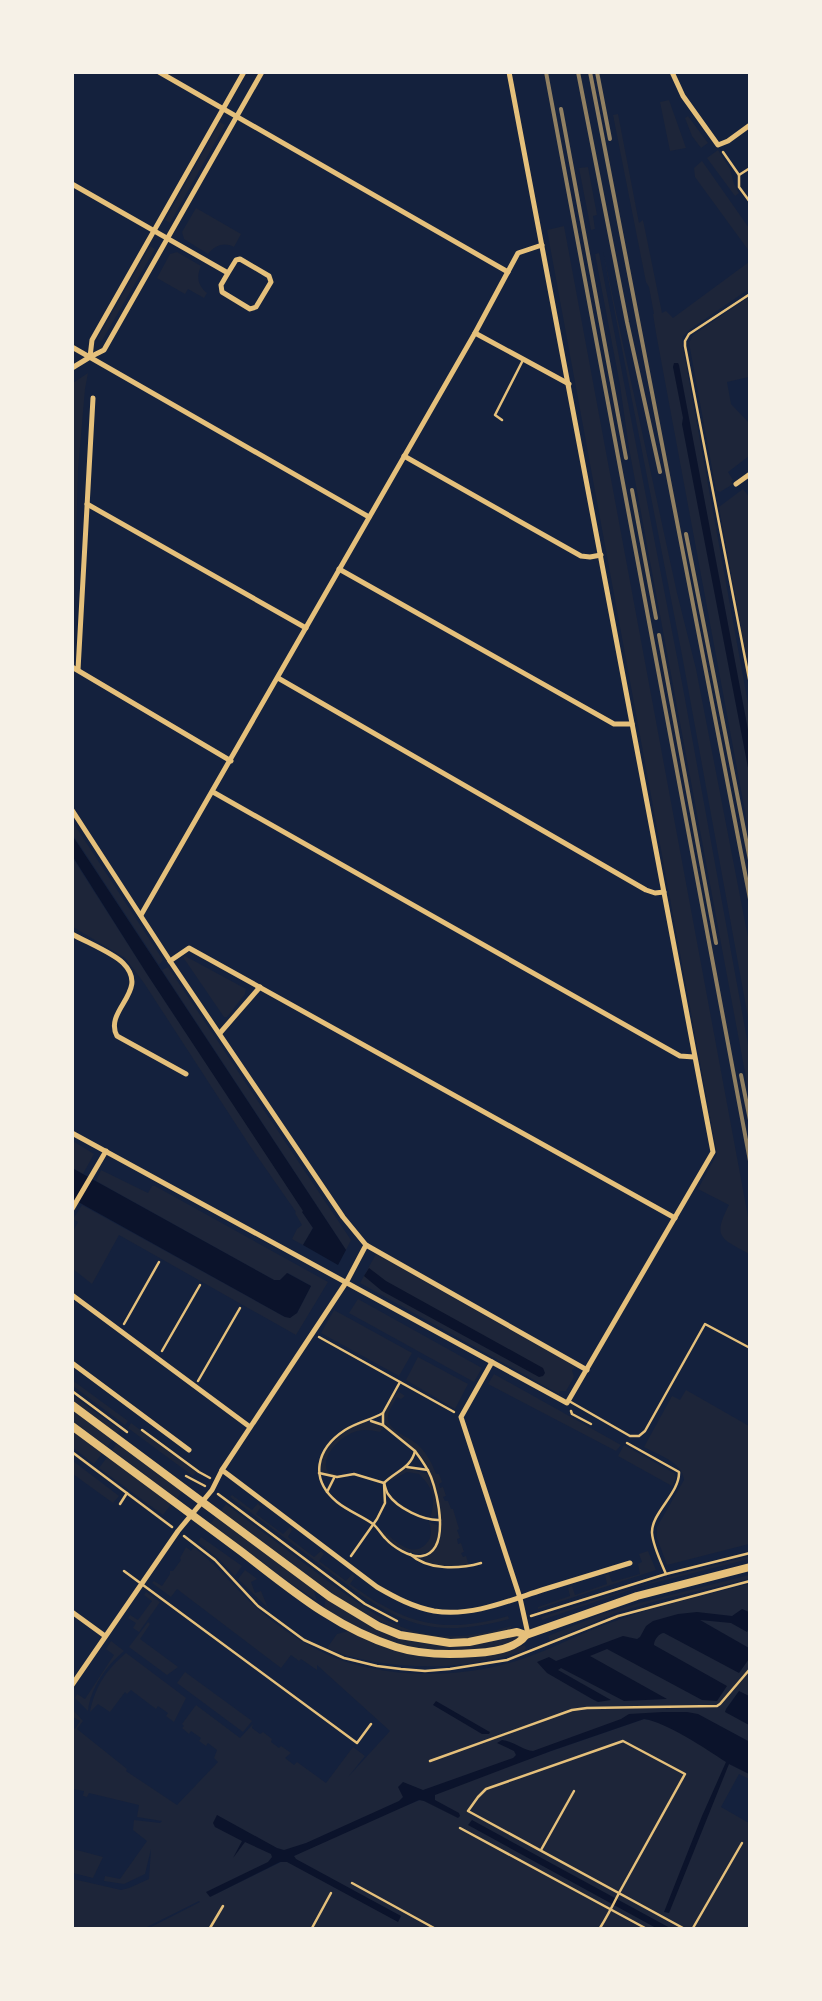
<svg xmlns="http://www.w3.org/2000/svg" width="822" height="2001" font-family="'DM Sans',sans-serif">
<rect width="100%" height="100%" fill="#14213d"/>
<!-- green -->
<g fill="#1d2539" fill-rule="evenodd">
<polygon points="669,100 686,148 670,151 660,102"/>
<polygon points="618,114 639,223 643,220 662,313 666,311 673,318 749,262 749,289 689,330 683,336 682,342 749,709 749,833 656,333 653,314 654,314 649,287 646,282 613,115"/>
<polygon points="688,116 708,143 701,148 692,136 685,118"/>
<polygon points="220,122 225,125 170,223 165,220"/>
<polygon points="718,150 730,169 734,184 739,193 735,196 707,158"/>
<polygon points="702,161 749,228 749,251 695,177 694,168"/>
<polygon points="588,167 597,215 593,216 595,229 591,230 579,168"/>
<path d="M196,208L241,234L234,247C224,242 215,245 208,254L184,239L182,232Z"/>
<path d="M564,226L749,1222V1254C721,1238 712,1238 729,1205L698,1189L717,1154L547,230Z"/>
<polygon points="150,246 155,249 103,339 101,341 97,339"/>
<path d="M177,252L201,266C196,277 198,286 207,293L204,298L188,289L185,294L157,278L170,254Z"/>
<polygon points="603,252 677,593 696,669 746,927 750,947 749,1023 682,655"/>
<polygon points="599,253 683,688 749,1050 749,1094 629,448 620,385 595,254"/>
<polygon points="749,297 749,377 727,382 731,404 749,423 749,456 728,472 733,480 731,482 733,484 720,492 716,490 689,343 693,335"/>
<polygon points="88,373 85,389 78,470 73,646 73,383"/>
<polygon points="743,489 750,498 749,671 719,507"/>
<polygon points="72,821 163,960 159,965 73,835"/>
<polygon points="72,857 147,974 304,1211 303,1212 313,1228 303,1245 292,1239 297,1229 302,1225 295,1213 296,1212 250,1146 144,983 125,958 73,927"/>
<polygon points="185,956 246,989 245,994 227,1017 224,1017 183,957"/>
<polygon points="168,967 351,1240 346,1250 162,970"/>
<polygon points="73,1141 94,1154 83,1174 73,1168"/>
<polygon points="101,1170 148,1193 152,1186 155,1186 328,1282 296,1335 119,1235 92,1284 73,1269 73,1231 78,1222 73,1219 82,1205 285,1317 297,1313 311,1286 288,1273 280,1280 274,1280 96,1181"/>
<polygon points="376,1254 576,1367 572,1370 574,1377 566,1391 560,1391 559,1394 360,1283"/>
<polygon points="358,1299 482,1368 474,1382 349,1313"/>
<polygon points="334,1310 412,1353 399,1376 321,1333"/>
<polygon points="418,1357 468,1384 455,1409 406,1380"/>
<polygon points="494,1374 621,1445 616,1451 488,1384"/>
<polygon points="72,1380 128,1421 125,1425 73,1386"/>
<path d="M686,1390L749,1426V1544L667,1565L657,1538V1527L684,1480C683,1462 658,1455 644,1447L672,1396L680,1400Z"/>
<path d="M399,1392L405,1396L401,1399L397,1397C394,1403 387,1412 388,1419C389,1431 409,1437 417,1444C426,1452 432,1463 436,1474H439L442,1482L439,1484L440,1488L443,1487L446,1496L443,1497L445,1501H448L451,1509H453L459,1529L457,1530L460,1538L457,1539L458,1544L461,1543L464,1552L461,1553L463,1557L466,1556L469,1566C452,1568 428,1567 413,1556C460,1563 439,1483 424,1462C413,1446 398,1437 385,1424C383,1414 390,1397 399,1392Z"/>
<polygon points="72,1395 120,1430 116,1434 73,1401"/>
<polygon points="72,1409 113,1439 107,1447 73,1421"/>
<path d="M364,1422H371L384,1427L380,1432C372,1430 364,1429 357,1431C342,1435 319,1456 328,1472L338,1475L332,1476L322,1473C312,1453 348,1427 364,1422Z"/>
<polygon points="131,1423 196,1472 193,1476 128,1428"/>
<polygon points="72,1429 103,1452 94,1464 73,1448"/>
<polygon points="117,1443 182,1491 177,1499 112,1450"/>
<polygon points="624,1445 674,1473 676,1478 672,1486 618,1456"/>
<polygon points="108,1456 172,1503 163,1515 99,1468"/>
<polygon points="73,1461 119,1496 113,1503 73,1474"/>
<path d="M407,1468L428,1474L435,1495L438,1515L430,1519C436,1499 434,1489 419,1474L407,1472L392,1480L390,1479Z"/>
<path d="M232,1495L252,1510L258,1503L261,1507L256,1514L283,1534L290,1527L292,1530L288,1537L314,1557L321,1551L324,1554L319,1561L346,1581L352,1574L355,1577L350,1584C405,1624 442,1635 508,1616L509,1619C422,1643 389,1617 322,1566C291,1543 261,1520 230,1497Z"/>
<path d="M226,1504C256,1527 287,1550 317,1573C385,1624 423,1653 511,1626L513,1630C495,1634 478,1638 460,1639C395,1641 343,1602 293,1566C269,1548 245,1530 220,1512Z"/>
<polygon points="216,1516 313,1588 317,1601 287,1581 210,1524"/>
<path d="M429,1522L437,1525C446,1569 394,1556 381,1530C392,1537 411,1560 426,1544C433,1537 431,1529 429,1522Z"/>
<polygon points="201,1537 242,1566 235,1576 220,1560 198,1542"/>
<path d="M186,1547L191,1551L194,1547C212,1562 227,1578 243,1595C264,1616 289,1635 316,1649C374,1680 457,1680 519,1660C553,1649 584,1631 618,1620C660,1605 705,1595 749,1584V1779L739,1774L721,1807L749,1823V1928H149L200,1902L199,1901L145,1928H73V1879L121,1890L129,1888L149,1879L151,1849L145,1874L124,1884L104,1881L105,1876L120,1879L147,1841L133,1830L134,1820L160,1823L162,1821L137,1817L139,1805L89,1793L87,1797L83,1796L84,1791L73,1789V1727L75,1729L80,1721L73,1717V1710L83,1721L77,1729L127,1769L126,1771L177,1805L218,1762L214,1758L217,1750L208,1743L206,1746L199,1741L201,1738L191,1731L189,1734L182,1728L184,1726L182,1724L196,1705L240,1738L253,1724L252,1728L260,1734L263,1732L272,1739L271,1742L279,1748L281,1746L291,1753L285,1758L294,1765L297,1762L326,1783L353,1747L365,1756L348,1777L390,1731L317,1665V1670L301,1659L299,1661L291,1655L281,1668L177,1589L171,1597L152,1583L154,1581L162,1586L170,1574V1571H173L181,1560L180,1558ZM643,1716L649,1720L644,1719C569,1745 493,1770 420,1800C348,1828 279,1863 210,1897L283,1856L459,1781Z"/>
<polygon points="648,1551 656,1570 538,1609 538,1607 570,1596 568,1588 572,1586 575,1595 607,1584 605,1575 609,1574 612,1582 640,1574 638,1564 642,1562 639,1554"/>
<polygon points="749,1556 749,1559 642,1586 542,1620 541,1617 661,1579"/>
<polygon points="245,1570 256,1578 257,1579 251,1582 255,1593 261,1591 268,1608 238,1579"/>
<polygon points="749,1575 749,1579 660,1600 616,1613 550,1641 548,1636 602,1614 639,1603"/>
<polygon points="146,1592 160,1602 139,1632 133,1628 136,1623 128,1618 130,1615 138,1620 152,1601 144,1595"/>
<path d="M326,1598L376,1629L414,1642L449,1645H474L517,1635L519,1639C474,1659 416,1652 371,1635C355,1628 339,1617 324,1608Z"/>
<polygon points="148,1622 150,1624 140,1639 178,1667 167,1675 129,1647"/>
<path d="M348,1631C412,1663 457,1666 525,1645L526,1648L524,1651C474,1667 426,1670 375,1662C359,1659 342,1655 327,1648L337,1634Z"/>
<path d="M111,1641L124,1651C106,1666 91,1687 88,1711L75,1698L77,1694L85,1699L114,1655L106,1649Z"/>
<path d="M126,1653L186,1698L174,1722L166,1716L168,1713L158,1706L156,1709L131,1690L127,1694L125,1692L110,1712L98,1704L90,1712C95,1687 106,1670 126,1653Z"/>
<polygon points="185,1672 252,1721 243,1732 177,1683"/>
<polygon points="73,1849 103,1857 93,1878 73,1873"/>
</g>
<!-- water -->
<g fill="#0b132b">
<polygon points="674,363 678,363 679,365 749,735 749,773 682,424 683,418 673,367"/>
<polygon points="72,835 346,1250 338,1265 303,1245 313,1228 302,1212 303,1211 147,974 73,857"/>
<polygon points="72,1168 274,1280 280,1280 287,1273 311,1286 297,1313 290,1318 285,1317 73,1199"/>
<polygon points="369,1268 386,1281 543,1368 545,1373 543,1376 539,1377 382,1291 364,1276"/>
<path d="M742,1609L749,1612V1628L747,1632L731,1623L700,1620L749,1648V1659L739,1673L664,1633C659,1633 654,1640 654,1645L727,1686L717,1701L702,1700L607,1649L590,1656L667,1699L624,1701L561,1668L558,1670L611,1700L598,1702L592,1699L547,1673L537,1662L549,1657L556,1661L623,1636L637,1639L640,1637L646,1626L653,1621L678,1614L697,1612L732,1616Z"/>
<polygon points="739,1691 749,1696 749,1725 725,1712 726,1709"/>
<polygon points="436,1701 488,1731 490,1732 489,1734 482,1734 433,1705"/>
<path d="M663,1712H687L698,1714L750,1742L749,1774L729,1764L669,1913L664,1912L702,1816L726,1762C706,1749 666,1722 644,1719L551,1751L435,1795V1800L459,1813L460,1816L458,1818L424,1801L419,1800L294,1856L296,1859L401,1916L398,1922L287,1862H280L210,1897L206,1892L268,1862L272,1857L271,1854L245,1842L233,1858L242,1841L215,1827L213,1823L217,1815L277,1848L284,1850L306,1843L399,1801L403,1797L398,1787L403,1782L423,1790L513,1758L516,1755L514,1751L497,1743L502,1740C513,1741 522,1750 533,1751L621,1719L629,1714Z"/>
<polygon points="472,1820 670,1928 656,1928 468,1825"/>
</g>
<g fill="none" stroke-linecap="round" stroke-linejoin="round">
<!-- path -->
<g stroke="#e5c07b" stroke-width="2.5">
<polyline points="723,152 739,175 739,187 750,202"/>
<polyline points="739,175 750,168"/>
<polyline points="750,294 689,334 685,341 685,346 750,684"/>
<polyline points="124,1324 159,1262"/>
<polyline points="319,1337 454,1412"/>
<polyline points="162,1351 200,1285"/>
<polyline points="198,1381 240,1308"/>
<polyline points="72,1391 127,1432"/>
<polyline points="571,1411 572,1414 591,1424"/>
<path d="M383,1413C371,1420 357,1422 345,1430C316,1449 309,1479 337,1502C348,1511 362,1516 373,1524C378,1528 381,1534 385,1538C393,1547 410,1558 422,1556C451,1551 438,1495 431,1477C427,1467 421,1459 415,1451"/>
<polyline points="371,1421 383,1425"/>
<polyline points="142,1430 199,1472 210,1478"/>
<path d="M627,1443L679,1472C680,1493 651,1513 652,1533C653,1546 661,1562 666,1574"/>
<polyline points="72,1452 172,1527"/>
<polyline points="407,1467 428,1470"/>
<path d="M319,1473L337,1477L354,1474L384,1483C385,1486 386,1491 388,1494C397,1508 424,1521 440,1520"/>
<polyline points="186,1476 205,1486"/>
<polyline points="327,1492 334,1478"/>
<polyline points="218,1494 365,1604 397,1621"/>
<polyline points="120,1504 127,1493"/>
<polyline points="184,1536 215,1560 258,1606 304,1640 344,1658 377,1666 401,1669 425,1671 450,1669 507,1660 618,1616 750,1581"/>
<path d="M410,1554C428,1571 460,1569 481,1563"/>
<path d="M351,1556L377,1519L385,1503L384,1483C396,1471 411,1468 415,1451L383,1425V1413L400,1382"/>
<polyline points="531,1616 666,1574 750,1553"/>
<polyline points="430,1761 572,1710 587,1708 717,1706 720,1704 750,1669"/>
<polyline points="460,1828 645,1928"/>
<polyline points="541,1850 574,1791"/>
<polyline points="352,1883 434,1928"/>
<polyline points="210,1928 223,1906"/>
<polyline points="312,1928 331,1893"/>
<path d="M600,1928C607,1917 613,1905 619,1893L685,1774L623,1741L486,1789L478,1797L468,1811L683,1928"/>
<polyline points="693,1928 742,1843"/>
</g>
<!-- service -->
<g stroke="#e5c07b" stroke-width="2.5">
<polyline points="502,420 495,415 523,360"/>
<polyline points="569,1401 630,1436 639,1436 645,1431 705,1324 750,1348"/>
<polyline points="124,1571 357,1743 371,1724"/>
</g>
<!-- minor -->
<g stroke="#e5c07b" stroke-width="5">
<polyline points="159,72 508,272"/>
<polyline points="672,72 683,96 718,145 728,141 750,125"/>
<polyline points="72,184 228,273 236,260 240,259 269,276 271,282 256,307 250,309 222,292 221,285 228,273"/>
<polyline points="475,333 569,384"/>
<polyline points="72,347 369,517"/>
<polyline points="90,357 92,340 244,72"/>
<polyline points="72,368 90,357 104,350 262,72"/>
<polyline points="404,456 581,556 590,557 601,555"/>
<polyline points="736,484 750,474"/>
<polyline points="87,504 306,628"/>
<polyline points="339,569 614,724 632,724"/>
<polyline points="72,667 231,761"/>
<polyline points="78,670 93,398"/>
<polyline points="278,678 646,890 655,893 664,892"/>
<polyline points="213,792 680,1056 694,1057"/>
<polyline points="72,810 170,961 343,1217 366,1245 587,1370"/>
<polyline points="141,915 475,333 518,253 542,245"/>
<path d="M72,934C86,942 113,953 123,963C151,991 103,1010 117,1036L186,1074"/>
<polyline points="170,961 189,948 675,1218"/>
<polyline points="220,1033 260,987"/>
<polyline points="72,1133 567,1403 713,1152 509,72"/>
<polyline points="72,1209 106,1151"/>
<polyline points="72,1295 250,1427"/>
<polyline points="492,1362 461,1417 520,1598 528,1634"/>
<polyline points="72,1363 189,1450"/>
<path d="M222,1470L377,1587C396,1598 413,1607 434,1611C471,1617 508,1601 542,1590C572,1581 601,1572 630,1563"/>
<polyline points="72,1612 105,1636"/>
<polyline points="72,1685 178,1531 212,1490 222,1470 347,1281 366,1245"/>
</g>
<!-- secondary -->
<g stroke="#e5c07b" stroke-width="8">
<polyline points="72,1405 330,1597 378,1626 400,1635 450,1643 469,1642 517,1632 526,1635"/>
<path d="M72,1426C129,1468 186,1510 242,1552C290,1589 337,1629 396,1647C421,1655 448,1655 475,1653C492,1652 516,1649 526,1635L637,1596L750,1567"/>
</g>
<!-- rail -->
<g stroke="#918062" stroke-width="4">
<polyline points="546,72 750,1161"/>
<polyline points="578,72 627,322 660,472"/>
<polyline points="590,72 750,899"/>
<polyline points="597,72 610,139"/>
<polyline points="561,109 626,458"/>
<polyline points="632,490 656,618"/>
<polyline points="686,534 750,860"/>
<polyline points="659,635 716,943"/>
<polyline points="741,1075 750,1120"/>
</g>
</g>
<!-- border -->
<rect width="822" height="2001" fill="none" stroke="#f6f1e7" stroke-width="148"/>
</svg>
